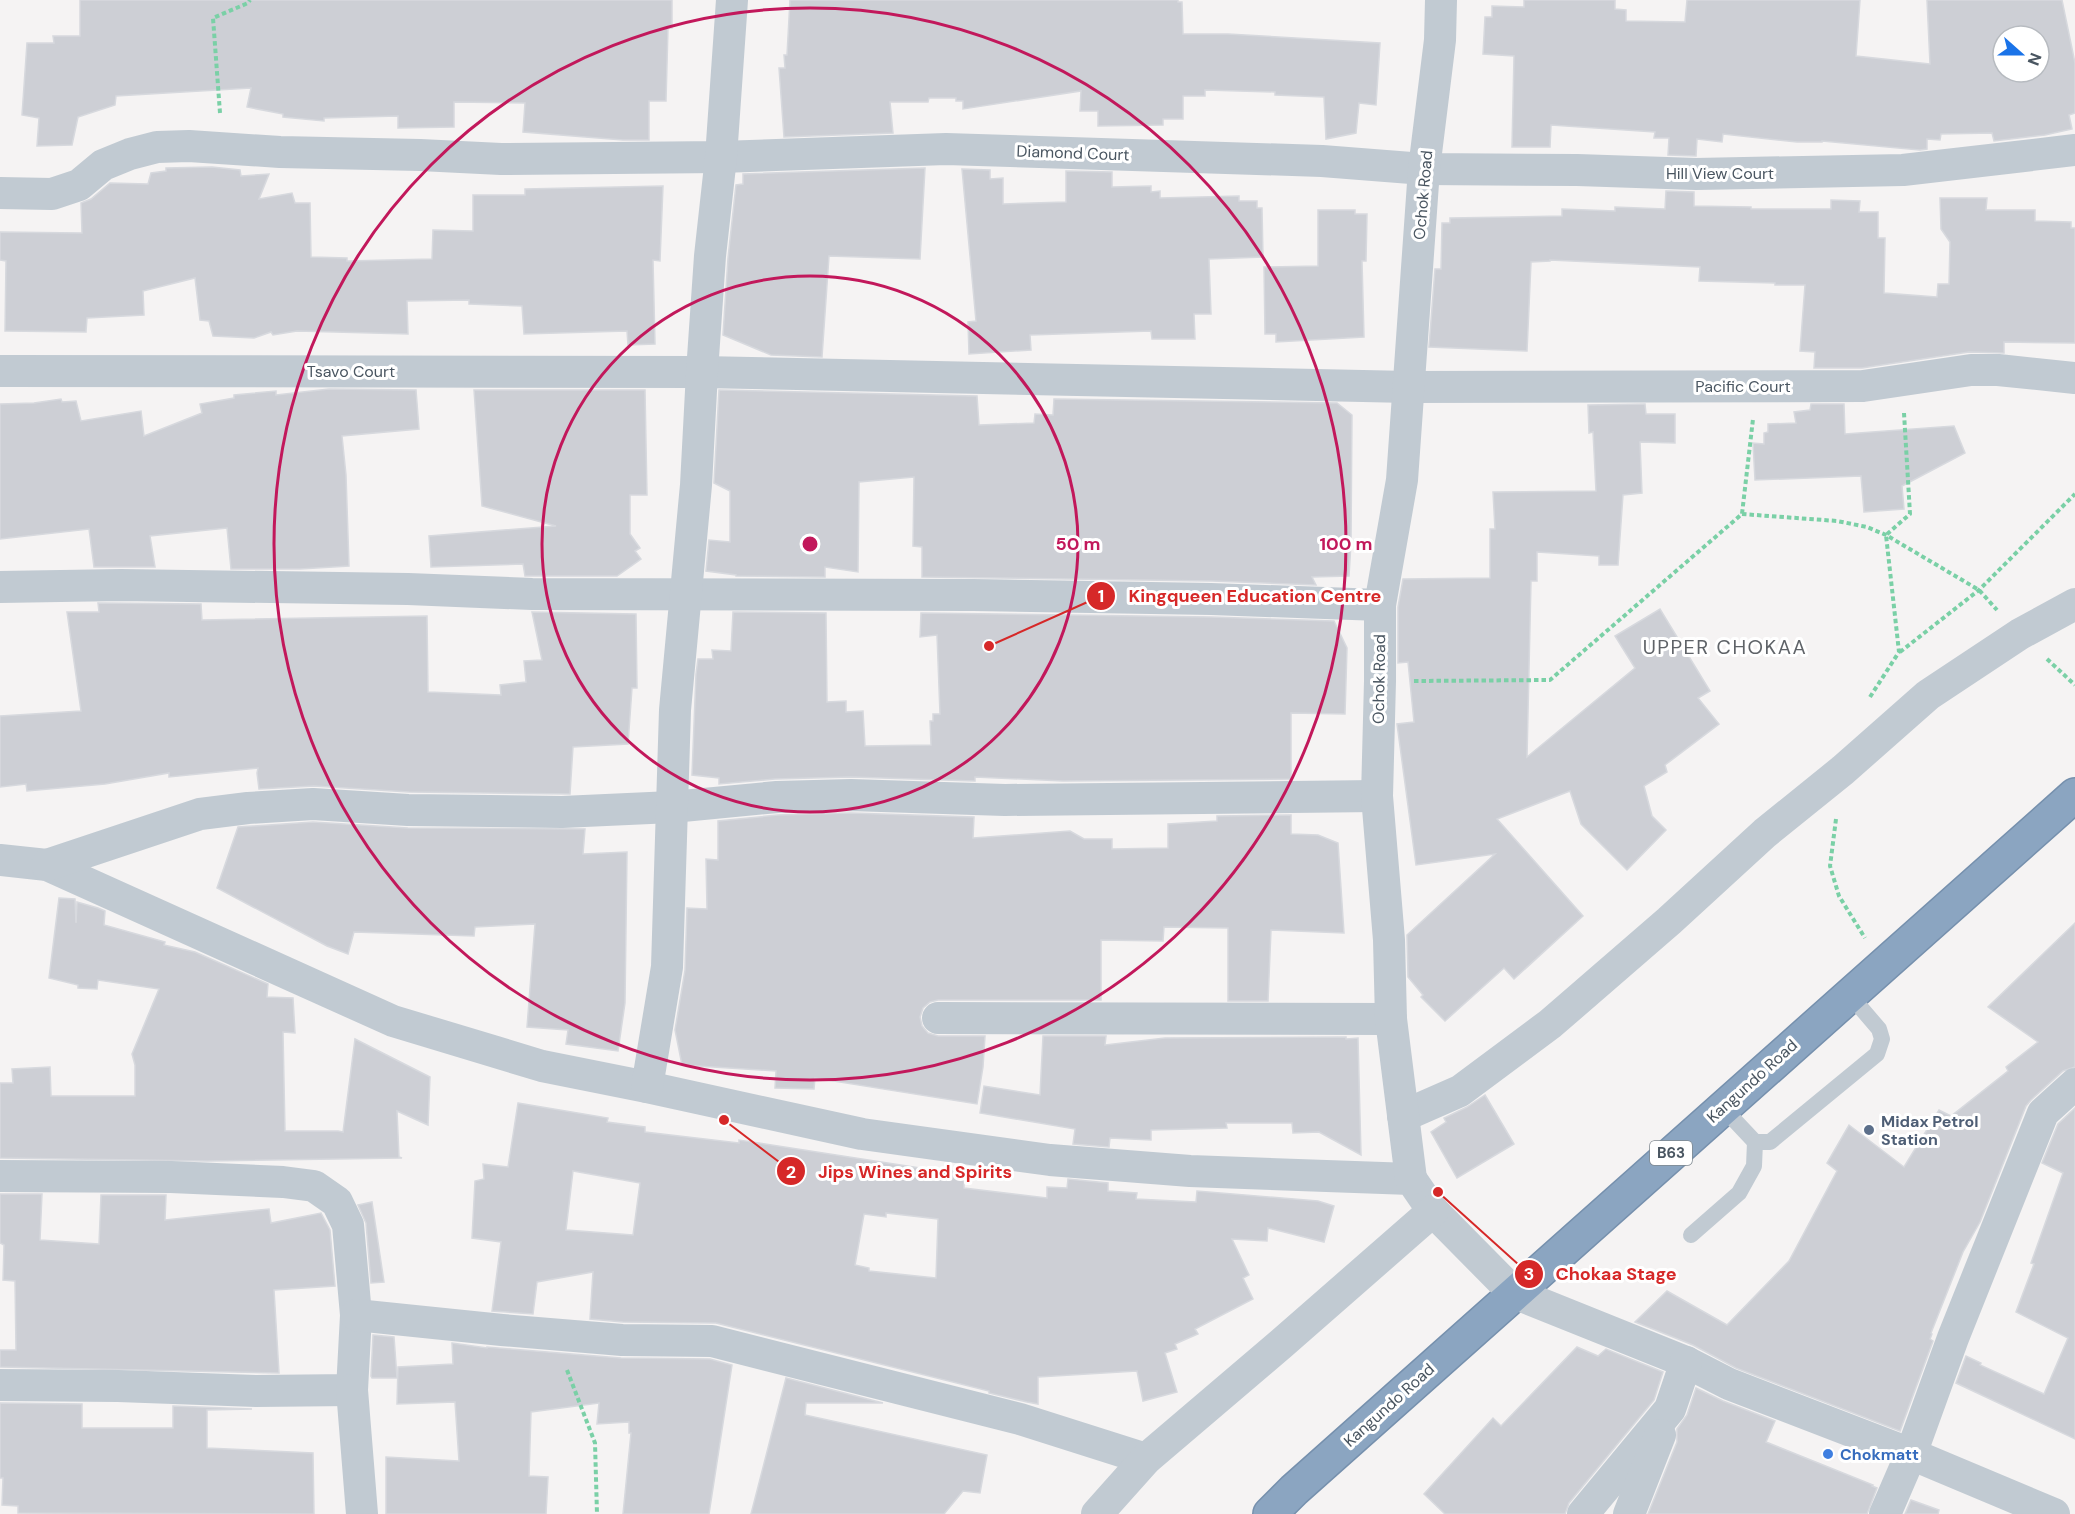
<svg xmlns="http://www.w3.org/2000/svg" width="2075" height="1514" font-family="'DM Sans',sans-serif">
<rect width="100%" height="100%" fill="#f5f3f3"/>
<!-- building -->
<g fill="#cdcfd5" stroke="#d7d9de" stroke-width="1.5" fill-rule="evenodd">
<polygon points="80,0 672,0 672,28 668,28 666,101 649,101 649,140 623,140 523,132 525,103 454,102 454,127 398,128 398,116 324,118 324,121 283,117 283,114 247,107 251,88 116,96 115,105 78,117 72,145 37,146 39,118 22,115 27,43 54,43 53,36 80,36"/>
<polygon points="790,0 1178,0 1178,2 1182,2 1183,34 1228,34 1380,43 1376,105 1359,103 1356,133 1326,139 1324,97 1275,95 1275,92 1205,90 1205,96 1183,96 1183,119 1163,119 1163,125 1098,126 1098,111 1080,111 1081,91 963,109 963,101 956,101 956,98 929,98 928,102 890,102 893,133 784,137 779,68 785,68 784,55 787,55"/>
<path d="M1524,0H1615V9L1626,10V21L1685,22L1687,0H1860L1856,56L1930,64L1927,0H2062L2075,63V113L2069,115L2072,129L2045,135L1994,141L1992,133L1941,134L1940,140L1927,139V149L1920,150L1822,141V142H1797L1723,134L1722,142L1697,139L1696,156L1668,155L1669,138H1654L1655,132L1551,125L1550,147H1512L1514,56L1483,54L1485,17H1492V6L1524,7ZM2003,36H2039V72H2003Z"/>
<polygon points="212,167 240,170 241,176 269,174 259,199 292,193 295,203 310,203 311,257 347,258 347,261 432,259 433,230 473,231 473,195 525,195 525,189 663,186 660,261 653,260 655,344 628,345 627,331 524,334 522,306 469,304 469,300 407,301 408,334 297,331 273,335 271,332 254,338 213,336 209,321 200,320 195,278 143,291 144,315 87,318 86,332 5,331 6,261 0,260 0,232 82,233 81,203 91,199 110,183 148,184 151,173 166,171 166,168"/>
<polygon points="925,168 920,259 829,256 822,357 771,355 723,335 728,258 736,185 743,184 743,174"/>
<polygon points="962,169 990,170 990,179 1003,178 1003,204 1066,202 1066,171 1112,172 1112,187 1151,186 1151,192 1160,191 1160,198 1239,196 1239,201 1257,201 1257,208 1262,208 1263,257 1209,259 1211,314 1194,314 1195,339 1152,339 1151,331 1030,335 1031,350 969,354 968,322 976,321"/>
<polygon points="1666,191 1694,192 1694,206 1751,207 1751,209 1831,209 1831,200 1860,201 1859,212 1878,212 1878,238 1885,238 1884,293 1937,297 1938,284 1949,284 1950,242 1941,229 1940,198 1987,198 1986,210 2035,210 2035,221 2071,222 2071,228 2075,228 2075,343 2004,342 2004,353 1969,352 1862,368 1814,368 1815,352 1800,351 1805,285 1775,285 1775,283 1699,281 1700,267 1550,260 1550,261 1531,262 1527,351 1429,347 1435,269 1441,269 1442,223 1450,223 1450,218 1562,216 1562,209 1615,211 1615,207 1665,209"/>
<polygon points="1318,210 1355,210 1355,214 1367,214 1366,261 1362,261 1364,337 1276,342 1276,334 1265,334 1264,267 1318,266"/>
<polygon points="329,389 416,390 419,429 342,436 346,475 349,566 300,569 231,569 227,528 150,536 155,567 94,567 89,529 0,539 0,404 34,403 61,399 62,402 76,401 81,421 141,411 144,436 202,413 200,404 234,398 234,395 276,391 276,395"/>
<polygon points="474,390 645,390 647,495 630,495 630,534 640,548 635,551 641,559 617,576 525,576 523,564 431,567 429,536 556,526 482,506"/>
<polygon points="719,390 977,396 979,425 1034,423 1035,414 1053,415 1054,399 1337,403 1352,415 1351,543 1349,576 1312,577 1316,585 1212,581 922,577 922,547 913,546 914,477 859,482 858,572 825,567 825,577 736,576 736,575 706,571 709,540 730,542 730,491 714,483"/>
<polygon points="1645,404 1646,414 1675,414 1675,443 1640,442 1642,493 1623,495 1618,565 1599,565 1599,556 1537,552 1537,581 1531,581 1527,757 1635,668 1615,636 1660,609 1710,691 1698,698 1719,724 1665,765 1667,772 1644,786 1652,816 1666,830 1627,870 1581,824 1570,791 1497,819 1583,916 1514,979 1504,968 1445,1021 1421,997 1423,995 1408,977 1407,935 1495,854 1416,865 1397,724 1414,722 1408,662 1398,663 1398,607 1403,579 1490,578 1490,529 1495,529 1493,492 1596,491 1593,432 1589,433 1588,405"/>
<polygon points="1811,404 1844,404 1845,434 1954,426 1965,453 1902,486 1904,509 1864,512 1861,476 1755,480 1753,443 1764,444 1764,433 1768,432 1768,424 1796,423 1794,412 1810,410"/>
<polygon points="98,603 201,604 202,620 427,616 428,692 501,695 500,685 526,682 524,661 542,660 532,612 636,614 637,688 632,688 628,744 573,747 570,794 409,792 314,786 259,789 257,773 258,768 169,777 169,773 105,784 27,791 26,784 0,787 0,716 81,711 67,612 99,612"/>
<polygon points="733,612 826,613 827,702 846,701 846,712 863,711 865,746 931,745 930,721 933,721 933,714 940,714 937,635 920,637 921,613 1211,617 1334,621 1347,648 1345,714 1291,713 1291,779 1063,781 975,777 975,781 851,777 775,779 719,784 719,778 692,775 696,674 698,659 713,659 712,650 731,651"/>
<polygon points="851,813 974,817 973,838 1070,831 1084,839 1112,839 1112,849 1168,848 1168,824 1217,821 1217,816 1291,815 1291,834 1318,835 1338,843 1344,933 1271,930 1268,1001 1228,1001 1228,928 1164,927 1163,941 1101,940 1101,1000 938,1000 930,1002 923,1008 920,1017 922,1026 928,1033 938,1036 985,1036 983,1067 977,1104 815,1078 814,1089 775,1088 776,1071 682,1065 675,1030 685,970 687,908 707,909 706,859 718,860 718,821 778,815"/>
<polygon points="313,822 408,828 585,829 583,854 627,852 625,1003 618,1051 566,1044 568,1030 527,1027 535,924 475,927 474,936 354,932 348,954 327,946 217,888 238,827"/>
<polygon points="59,898 75,899 76,923 77,902 98,908 105,911 104,925 165,942 164,945 195,952 268,984 267,997 293,998 295,1033 283,1032 285,1131 338,1131 343,1132 355,1039 430,1077 428,1125 397,1111 399,1157 402,1158 207,1161 0,1158 0,1083 13,1083 12,1069 50,1067 51,1096 135,1096 135,1065 132,1054 159,989 98,980 97,989 78,988 78,985 49,978"/>
<polygon points="2075,923 2075,1067 2063,1071 2031,1100 2026,1106 1980,1222 1963,1252 1931,1333 1932,1334 1930,1339 1933,1341 1900,1431 1736,1368 1693,1345 1635,1322 1667,1291 1727,1325 1789,1261 1837,1171 1827,1163 1849,1125 1904,1167 1939,1110 1951,1116 2008,1071 2006,1067 2038,1042 1988,1007"/>
<polygon points="1043,1036 1106,1036 1105,1045 1165,1038 1346,1037 1346,1039 1358,1038 1361,1155 1319,1132 1293,1133 1292,1123 1226,1123 1227,1128 1151,1130 1151,1140 1110,1138 1109,1147 1073,1144 1075,1129 980,1113 984,1086 1040,1095"/>
<polygon points="1485,1095 1514,1144 1457,1178 1431,1132 1446,1122 1444,1118 1467,1107"/>
<path d="M518,1103L608,1118L607,1122L645,1127V1132L739,1143V1140L933,1170L964,1171V1188L1047,1198V1187L1067,1188L1068,1179L1108,1183V1191L1137,1193L1136,1199L1196,1202L1197,1191L1318,1201L1334,1206L1324,1242L1268,1228L1267,1241L1232,1239L1249,1275L1243,1278L1253,1299L1195,1329L1198,1334L1175,1344L1177,1349L1165,1353L1177,1392L1143,1401L1137,1371L1038,1377V1404L1027,1402L989,1393V1391L716,1323L623,1322L590,1319L593,1272L537,1282L533,1314L492,1311L501,1242L472,1238L475,1181L484,1179L483,1164L508,1167ZM573,1171L640,1183L633,1235L566,1230ZM886,1213L938,1219L936,1278L869,1271V1268L855,1265L864,1214L886,1217Z"/>
<polygon points="2075,1108 2075,1439 1956,1383 1966,1356 1981,1363 1980,1365 2044,1394 2068,1338 2016,1312 2034,1264 2031,1263 2063,1173 2042,1163 2058,1124"/>
<polygon points="0,1194 42,1194 40,1240 99,1244 101,1195 166,1195 165,1220 269,1209 271,1223 321,1213 330,1230 335,1286 274,1290 279,1373 0,1367 0,1350 16,1350 15,1281 3,1280 4,1245 0,1243"/>
<polygon points="372,1202 384,1282 371,1283 366,1223 358,1205"/>
<polygon points="373,1335 394,1337 397,1378 372,1378 371,1376"/>
<polygon points="452,1343 487,1348 487,1347 621,1358 710,1359 732,1365 709,1514 623,1514 631,1433 629,1433 629,1422 597,1424 599,1403 531,1412 529,1476 548,1477 546,1514 386,1514 386,1457 459,1461 455,1402 397,1404 398,1367 453,1364"/>
<polygon points="1577,1347 1598,1356 1606,1349 1663,1372 1654,1400 1569,1503 1565,1514 1445,1514 1424,1494 1493,1418 1501,1426"/>
<polygon points="786,1378 883,1403 806,1403 805,1415 987,1455 980,1493 963,1491 944,1514 751,1514"/>
<polygon points="1696,1388 1723,1401 1775,1421 1766,1442 1873,1485 1872,1486 1877,1488 1867,1514 1648,1514 1677,1442 1677,1429 1687,1415"/>
<polygon points="0,1403 82,1404 82,1428 173,1428 173,1406 252,1409 207,1410 207,1448 313,1453 314,1514 18,1513 18,1506 2,1505 3,1478 0,1478"/>
<polygon points="1911,1500 1939,1510 1938,1514 1905,1514"/>
</g>
<g fill="none" stroke-linecap="round" stroke-linejoin="round">
<defs>
<polyline id="highway" points="1270,1514 1294,1490 2075,795"/>
</defs>
<!-- highway casing -->
<use href="#highway" stroke="#7690ad" stroke-width="36"/>
<!-- path -->
<g stroke="#7ad0a6" stroke-width="4" stroke-dasharray="4.5 3" stroke-linecap="butt">
<polyline points="220,113 213,18 248,3 250,0"/>
<polyline points="1742,514 1837,521 1867,527 1886,535 1979,590 1997,610"/>
<polyline points="1900,652 1979,590 2075,494"/>
<polyline points="2047,659 2075,685"/>
<polyline points="1414,681 1550,680 1742,514 1753,419"/>
<polyline points="1870,697 1899,652 1886,535 1910,514 1904,413"/>
<polyline points="1836,819 1830,866 1839,896 1865,938"/>
<polyline points="567,1370 595,1443 597,1514"/>
</g>
<!-- lane -->
<g stroke="#c1cad2" stroke-width="16">
<polyline points="1723,1108 1755,1142 1770,1142 1877,1054 1882,1039 1879,1029 1849,994"/>
<polyline points="1691,1235 1739,1193 1754,1166 1755,1142"/>
</g>
<!-- street -->
<g stroke="#c1cad2" stroke-width="32">
<polyline points="0,193 52,194 79,185 103,165 130,154 157,147 189,146 280,152 420,155 501,159 721,157 946,149 1322,161 1424,169 1577,170 1696,174 1903,170 2075,150"/>
<polyline points="0,371 702,372 1409,387 1863,386 1971,370 1998,370 2075,378"/>
<polyline points="0,587 121,585 408,589 532,594 973,595 1211,599 1380,605"/>
<polyline points="0,860 47,865 393,1021 542,1066 647,1087 862,1134 1050,1160 1190,1171 1411,1179 1433,1211 1514,1293 1686,1362 1729,1384 1911,1454 2054,1514"/>
<polyline points="47,865 200,814 248,808 313,804 408,810 562,812 672,807 777,797 851,795 1005,800 1377,796"/>
<polyline points="938,1018 1391,1019"/>
<polyline points="647,1087 667,967 675,710 696,485 702,372 710,256 721,157 732,0"/>
<polyline points="1403,1116 1460,1091 1550,1024 1669,921 1765,833 1843,770 1928,695 2020,634 2075,604"/>
<polyline points="0,1176 171,1177 283,1182 314,1186 337,1202 348,1225 356,1315 352,1390 256,1391 118,1386 0,1385"/>
<polyline points="1411,1179 1391,1019 1389,940 1377,796 1380,681 1380,605 1402,480 1424,169 1440,40 1441,0"/>
<polyline points="356,1315 502,1330 622,1340 712,1341 1020,1419 1146,1459"/>
<polyline points="352,1390 362,1514"/>
<polyline points="1097,1514 1146,1459 1281,1344 1433,1211"/>
<polyline points="1583,1514 1670,1409 1686,1362"/>
<polyline points="1629,1514 1660,1435"/>
<polyline points="1885,1514 1911,1454 1953,1338 2043,1113 2075,1084"/>
</g>
<!-- highway -->
<use href="#highway" stroke="#8ba5c1" stroke-width="33"/>
</g>
<!-- distance rings -->
<g fill="none" stroke="#c2185b" stroke-width="3">
<circle cx="810" cy="544" r="268"/>
<circle cx="810" cy="544" r="536"/>
</g>
<!-- markers -->
<circle fill="#5c6f8a" stroke="#fff" stroke-width="2" cx="1869" cy="1130" r="6"/>
<circle fill="#3f7fe0" stroke="#fff" stroke-width="2" cx="1828" cy="1454" r="6"/>
<g text-anchor="middle" dominant-baseline="central" stroke-width="6" stroke-linejoin="round" paint-order="stroke">
<!-- shield labels -->
<rect fill="#fff" stroke="#808990" stroke-width="1.5" x="1650" y="1141" width="42" height="24" rx="4.5"/>
<g font-size="15" font-weight="bold" fill="#4a5661">
<text x="1671" y="1153">B63</text>
</g>
<!-- street labels -->
<g font-size="16" fill="#4a5661" stroke="#fff">
<text transform="translate(1073 153) rotate(2)">Diamond Court</text>
<text x="1720" y="173">Hill View Court</text>
<text transform="translate(1423 195) rotate(-85)">Ochok Road</text>
<text x="351" y="371">Tsavo Court</text>
<text x="1743" y="386">Pacific Court</text>
<text transform="translate(1379 679) rotate(-89)">Ochok Road</text>
<text transform="translate(1752 1081) rotate(-42)">Kangundo Road</text>
<text transform="translate(1389 1405) rotate(-42)">Kangundo Road</text>
</g>
<!-- service labels -->
<g font-size="16" font-weight="bold" fill="#4e5e75" stroke="#fff" text-anchor="start">
<text x="1881" y="1121">Midax Petrol<tspan x="1881" dy="18">Station</tspan></text>
</g>
<!-- shop labels -->
<g font-size="16" font-weight="bold" fill="#366cbe" stroke="#fff" text-anchor="start">
<text x="1840" y="1454">Chokmatt</text>
</g>
<!-- quarter labels -->
<g font-size="20" letter-spacing="1.5" fill="#5f6368" stroke="#fff">
<text x="1725" y="647">UPPER CHOKAA</text>
</g>
</g>
<circle cx="810" cy="544" r="9" fill="#c2185b" stroke="#fff" stroke-width="3"/>
<g font-size="18" text-anchor="middle" font-weight="bold" fill="#c2185b" stroke="#fff" stroke-width="6" stroke-linejoin="round" paint-order="stroke">
<text x="1078" y="550">50 m</text>
<text x="1346" y="550">100 m</text>
</g>
<!-- callouts -->
<path fill="none" stroke="#d62828" stroke-width="2" d="M989 646L1101 596M724 1120L791 1171M1438 1192L1529 1274"/>
<g fill="#d62828" stroke="#fff" stroke-width="2">
<circle cx="989" cy="646" r="6"/>
<circle cx="724" cy="1120" r="6"/>
<circle cx="1438" cy="1192" r="6"/>
<circle cx="1101" cy="596" r="15"/>
<circle cx="791" cy="1171" r="15"/>
<circle cx="1529" cy="1274" r="15"/>
</g>
<g font-size="18" text-anchor="middle" font-weight="bold" fill="#fff">
<text x="1101" y="602">1</text>
<text x="791" y="1178">2</text>
<text x="1529" y="1280">3</text>
</g>
<g font-size="18" text-anchor="middle" font-weight="bold" fill="#d62828" stroke="#fff" stroke-width="6" stroke-linejoin="round" paint-order="stroke">
<text x="1255" y="602">Kingqueen Education Centre</text>
<text x="915" y="1178">Jips Wines and Spirits</text>
<text x="1616" y="1280">Chokaa Stage</text>
</g>
<!-- north arrow -->
<g transform="translate(2021 54) rotate(111)"><circle r="28" fill="#ffffff" stroke="#b7bbc0" stroke-width="1.5"/>
<path d="M0-4.5L10 22L0 15L-10 22Z" fill="#1a73e8"/>
<text y="-9" font-size="16" font-weight="bold" text-anchor="middle" fill="#4a5661">N</text>
</g>
</svg>
